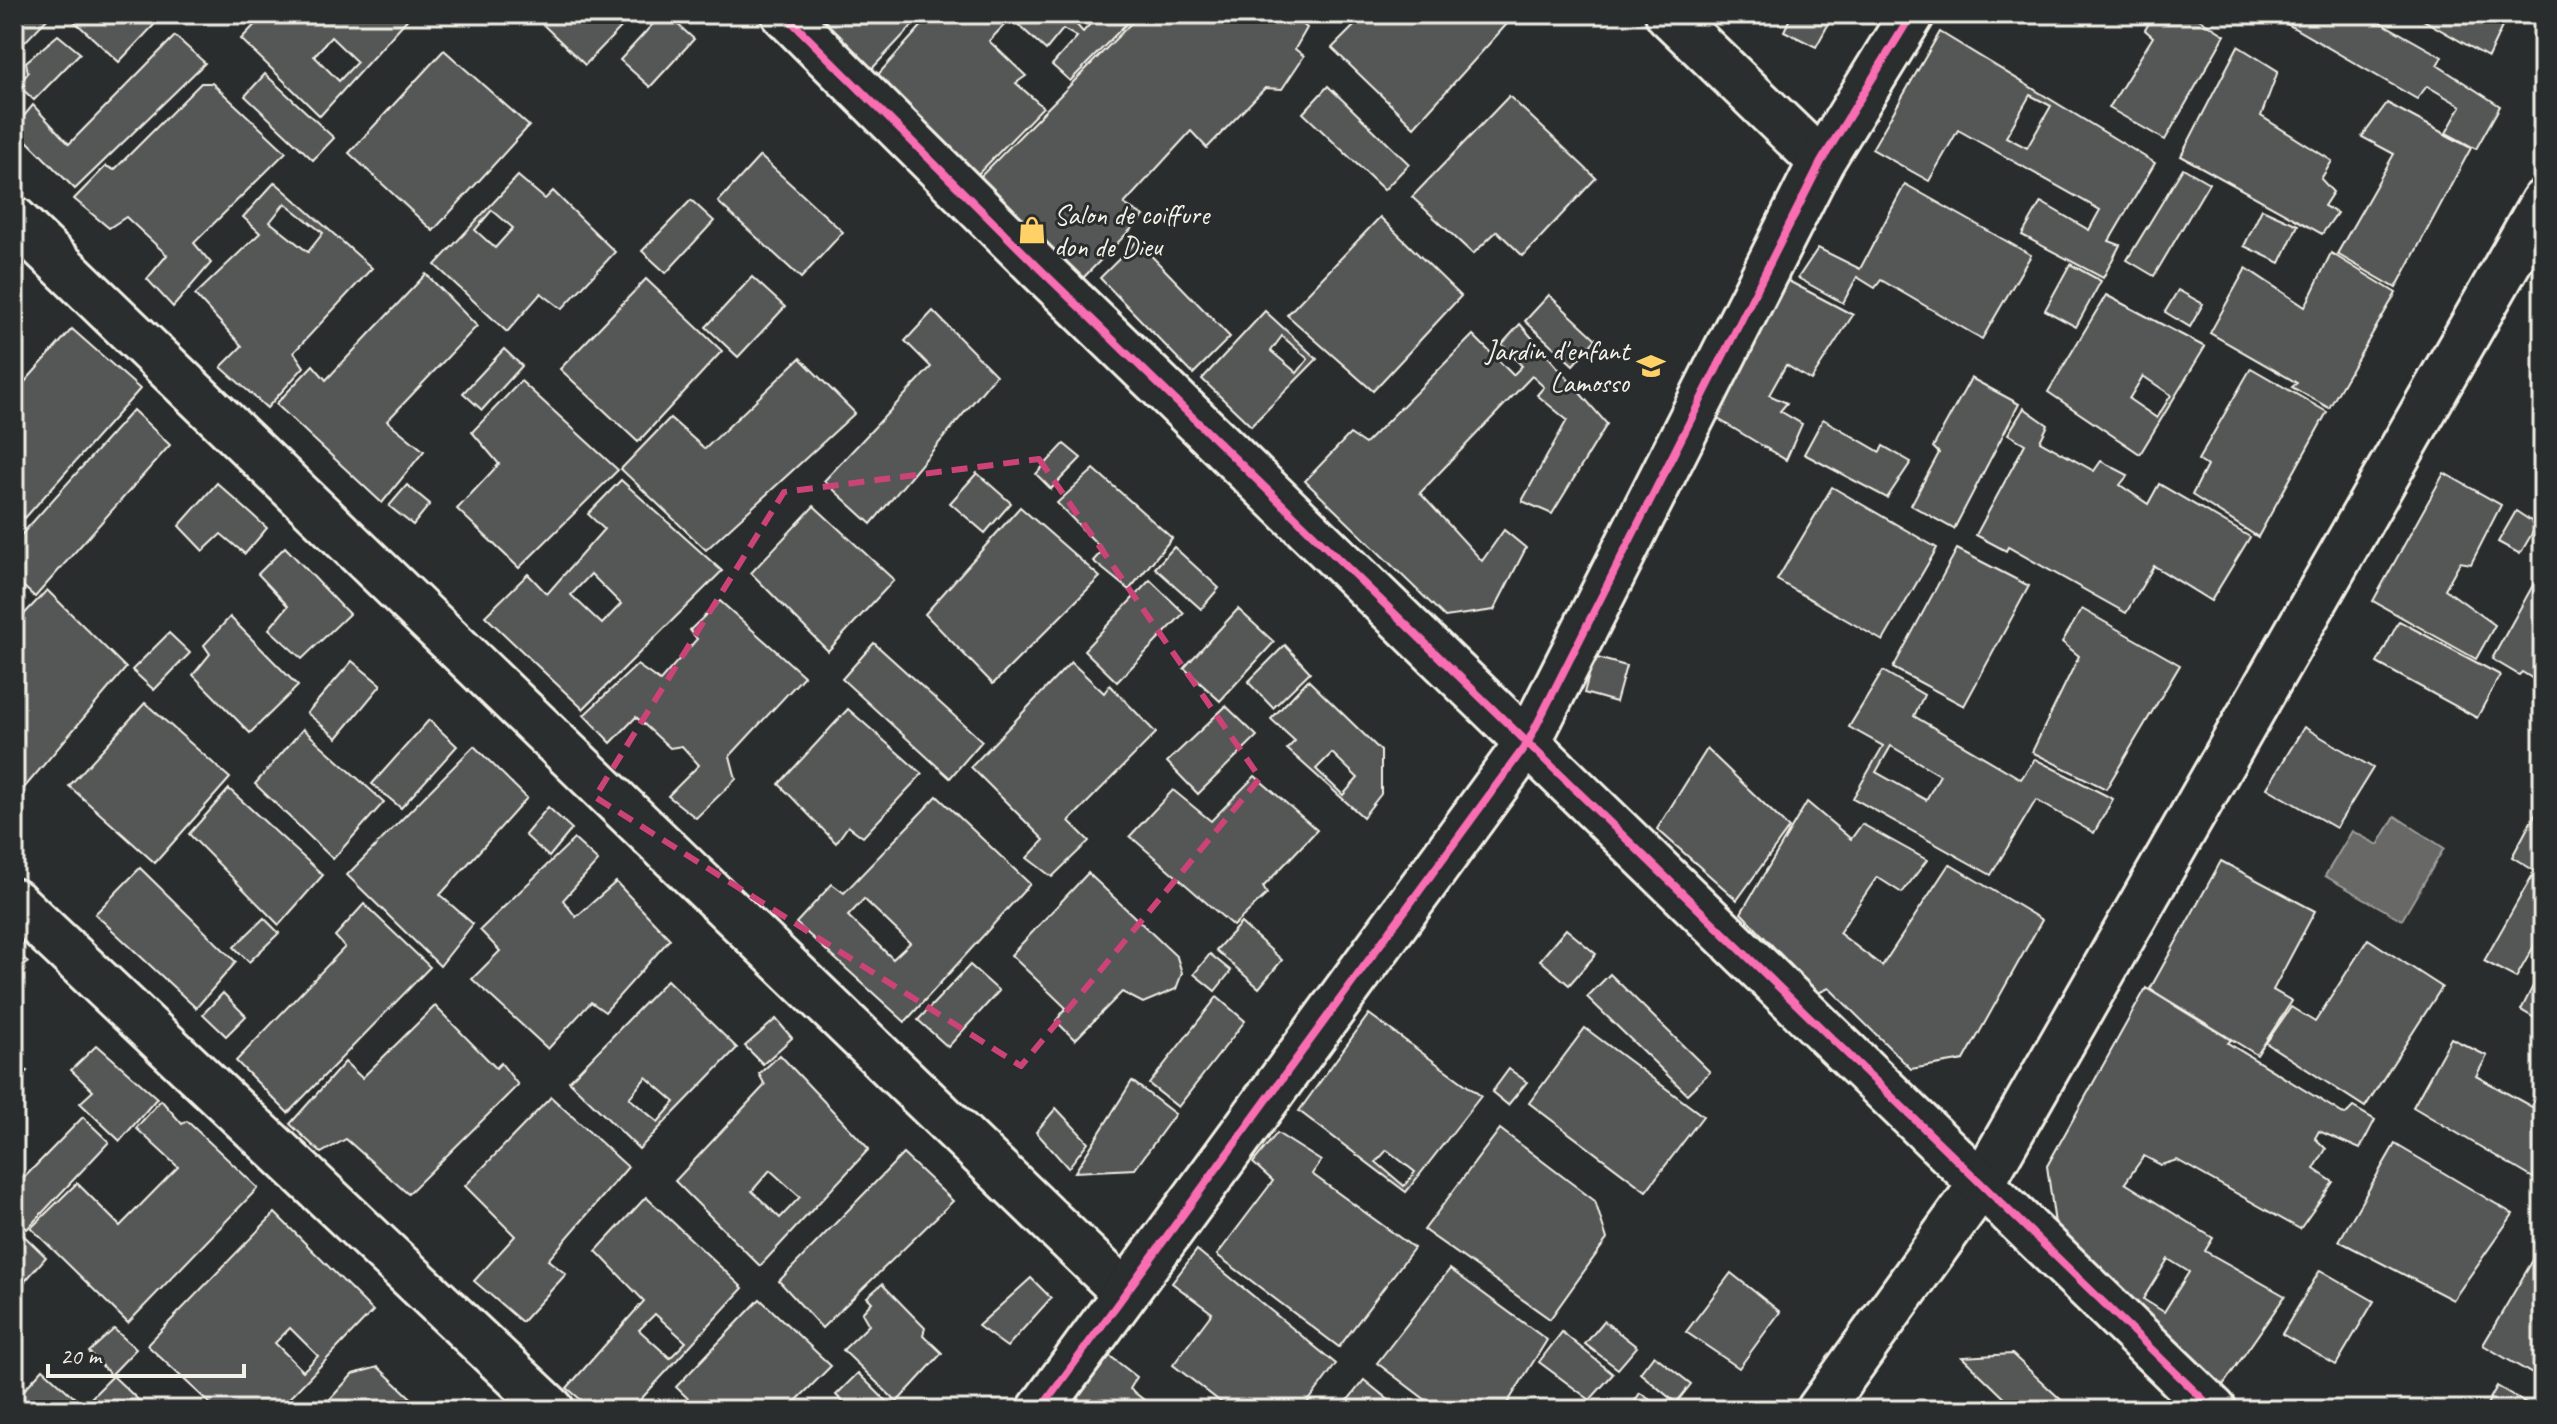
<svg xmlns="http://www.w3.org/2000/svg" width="2557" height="1424" font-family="Caveat,sans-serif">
<rect width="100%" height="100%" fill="#2a2d2e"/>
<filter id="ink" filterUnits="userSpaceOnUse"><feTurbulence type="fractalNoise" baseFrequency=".0125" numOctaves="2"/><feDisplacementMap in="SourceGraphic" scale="16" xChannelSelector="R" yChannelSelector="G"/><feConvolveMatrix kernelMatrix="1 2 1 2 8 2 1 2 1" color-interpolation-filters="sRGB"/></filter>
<g filter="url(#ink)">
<!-- water -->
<polygon fill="#676866" stroke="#9f9f9a" stroke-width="2" points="2395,816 2444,848 2402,920 2325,876 2352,831 2378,845"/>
<!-- building -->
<g fill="#555756" stroke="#f4f1e8" stroke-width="2" fill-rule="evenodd">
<polygon points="14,14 38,14 42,18 46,14 52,14 19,48 14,44"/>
<polygon points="81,14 142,14 154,25 119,62 74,21"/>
<path d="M265,14H412L320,116L241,39ZM331,37L357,62L339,81L314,56Z"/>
<polygon points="532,14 625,14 629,19 585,65"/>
<polygon points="662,14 666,14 694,39 650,87 620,60"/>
<polygon points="812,14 923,14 869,72"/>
<polygon points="932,14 1081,14 1074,22 1083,32 1099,14 1136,14 1070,81 1052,65 1077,37 1063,29 1046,50 1011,18 989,41 1026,76 1016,83 1043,107 976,176 875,78"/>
<polygon points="1140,14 1291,14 1307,28 1295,49 1304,56 1282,89 1265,88 1207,148 1191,131 1124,204 1144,216 1083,278 978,179"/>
<polygon points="1366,14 1516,14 1414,127 1332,48"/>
<polygon points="1792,14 1834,14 1816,47 1784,31"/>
<polygon points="2154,14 2191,14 2225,35 2165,140 2109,108 2153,37 2145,30"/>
<polygon points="2270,14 2375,14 2373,18 2442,57 2437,65 2500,106 2476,149 2446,133 2461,106 2427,86 2417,99"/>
<polygon points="2413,14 2508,14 2488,57"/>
<path d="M1940,32L2155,163L2109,241L2120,245L2103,278L2022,235L2041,202L2089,230L2100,210L1958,130L1929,181L1872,149ZM2030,95L2051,106L2027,148L2006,137Z"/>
<polygon points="58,35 80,53 34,100 18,85 28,73 26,62"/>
<polygon points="175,36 205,63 75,189 14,128 33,105 69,144"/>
<polygon points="2238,46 2278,71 2261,116 2332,161 2321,179 2333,192 2324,206 2337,213 2322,234 2181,156"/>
<polygon points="444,50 529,126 433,231 349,153"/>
<polygon points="265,74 334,138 313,160 245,96"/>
<polygon points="201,83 212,83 286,152 194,243 211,263 173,307 147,279 167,255 126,217 109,228 74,199 106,166 114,170"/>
<polygon points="1328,86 1409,164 1384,190 1303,113"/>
<polygon points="1509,96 1596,178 1523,256 1497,231 1473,254 1412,197"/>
<polygon points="2387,103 2471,148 2396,288 2337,254 2394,154 2362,137"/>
<polygon points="760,156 843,232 801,278 718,202"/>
<polygon points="2183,168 2209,183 2154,276 2127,260"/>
<path d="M518,176L545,199L553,191L615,252L562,309L541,293L507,332L435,265ZM492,210L513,228L495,248L475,230Z"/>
<path d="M275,182L372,268L294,352L304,367L267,408L221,367L242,346L195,295L260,233L243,217ZM285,203L323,233L308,252L270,222Z"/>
<polygon points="1905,184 2031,255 1982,339 1881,280 1875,288 1857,277 1843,303 1798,278 1818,248 1860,269"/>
<polygon points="691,200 714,221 666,273 642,251"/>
<polygon points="2262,209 2298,225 2280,263 2244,246"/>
<polygon points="1380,217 1461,296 1373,391 1287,315"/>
<polygon points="1137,241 1230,337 1193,374 1100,278"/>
<polygon points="2331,253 2396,293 2329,408 2292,387 2297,383 2210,333 2246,268 2305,307"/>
<polygon points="2070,264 2101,281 2076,327 2045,310"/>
<polygon points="426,274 477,326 387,421 424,451 382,503 276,404 313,365 326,380"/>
<polygon points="1779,276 1853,315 1811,380 1786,365 1769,395 1787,403 1780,411 1802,424 1786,460 1708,413"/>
<polygon points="752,277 785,307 738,357 706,327"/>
<polygon points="646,279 722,351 638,442 560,369"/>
<polygon points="2178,290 2203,304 2190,327 2165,312"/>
<polygon points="1549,295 1596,339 1573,365 1525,321"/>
<path d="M2106,295L2205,347L2140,454L2048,392ZM2143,376L2171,395L2157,418L2129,399Z"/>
<polygon points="933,311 996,375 871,524 824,481 931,367 905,341"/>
<path d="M1265,311L1317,359L1251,426L1202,379ZM1282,336L1308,359L1297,373L1271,351Z"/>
<polygon points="1520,324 1607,424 1552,514 1522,501 1567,420 1537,395 1544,387 1532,376 1420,493 1482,561 1504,530 1526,548 1494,610 1445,617 1305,481 1350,434 1365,444 1473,335 1513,375 1522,366 1502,344"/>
<polygon points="72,329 140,389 25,518 14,508 14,394"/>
<polygon points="504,349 522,366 482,410 463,393"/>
<polygon points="800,358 855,413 706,550 621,469 670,418 705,449"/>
<polygon points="2251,368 2327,412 2258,537 2192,495 2207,466 2198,460"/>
<polygon points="1971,378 2019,404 1954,529 1911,505 1939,453 1933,447"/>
<polygon points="521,381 618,470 519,568 457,509 499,464 472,432"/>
<polygon points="2024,408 2048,425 2040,441 2094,471 2101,461 2128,475 2120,485 2148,504 2159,484 2250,537 2211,601 2154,566 2126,613 2008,547 2006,551 1976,535 2025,444 2008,434"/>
<polygon points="133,410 170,445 35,597 14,578 14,543"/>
<polygon points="1823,419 1880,452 1883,446 1911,462 1887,498 1804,454"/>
<polygon points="1064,444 1081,458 1051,489 1036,474"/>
<polygon points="1094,469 1172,538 1129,590 1093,561 1103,550 1057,503"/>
<polygon points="977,473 1011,503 985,533 950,503"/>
<polygon points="2444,473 2501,505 2471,564 2460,562 2445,589 2495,625 2476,659 2373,601"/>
<path d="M621,480L722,571L583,709L485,616L528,574L547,594L604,529L588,514ZM591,574L621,604L602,624L571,595Z"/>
<polygon points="217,483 267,528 245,554 221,534 203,551 179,526"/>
<polygon points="407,485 430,504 413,525 389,506"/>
<polygon points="1832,487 1937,548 1883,641 1777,580"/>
<polygon points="814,506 894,580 828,651 751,573"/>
<polygon points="1020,507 1100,577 993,684 925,614"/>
<polygon points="2516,511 2537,525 2520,554 2498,542"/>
<polygon points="285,547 349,614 302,659 269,629 288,606 258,574"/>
<polygon points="1174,547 1219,588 1201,609 1155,568"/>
<polygon points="1957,549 2029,586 1964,706 1893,668"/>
<polygon points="2543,567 2543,685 2522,672 2519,675 2492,659"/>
<polygon points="1150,580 1184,613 1117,682 1084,650"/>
<polygon points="47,590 126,668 24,788 14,779 14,625"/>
<polygon points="720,601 804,676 730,756 736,779 696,818 668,796 699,765 682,746 670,748 636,717 611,743 584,715 637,665 660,681 697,639 690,630"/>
<polygon points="1238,609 1274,642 1220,701 1184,668"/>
<polygon points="2082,609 2180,665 2106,789 2032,752 2079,656 2062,642"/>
<polygon points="230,617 298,686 250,733 193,675 210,654 204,645"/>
<polygon points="2399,621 2500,675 2477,718 2377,663"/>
<polygon points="169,633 190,653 154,690 132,670"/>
<polygon points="874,643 982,741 950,778 842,679"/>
<polygon points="1285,645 1310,672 1273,708 1248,682"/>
<polygon points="1594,657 1626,666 1616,702 1584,693"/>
<polygon points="352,661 381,685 337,738 307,713"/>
<polygon points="1071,662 1104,693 1110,685 1156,733 1069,821 1089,841 1052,877 1027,858 1044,840 971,767"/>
<path d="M1883,671L1924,695L1914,716L2021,779L2035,759L2113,799L2094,833L2036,800L1991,875L1853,798L1883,746L1849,727ZM1891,746L1940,775L1926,800L1876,772Z"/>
<path d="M1308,680L1381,751V794L1363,817L1287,749L1295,741L1271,719ZM1332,753L1358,778L1343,795L1316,769Z"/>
<polygon points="145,703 230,778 155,863 69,786"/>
<polygon points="1226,706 1257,736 1198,794 1167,762"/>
<polygon points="848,709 922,774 863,837 848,826 836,843 779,784"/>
<polygon points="429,720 457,746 401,808 372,784"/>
<polygon points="2304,727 2373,768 2336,828 2267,788"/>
<polygon points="303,729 384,802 333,859 255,784"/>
<polygon points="474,746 527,798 440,895 473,924 440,966 347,875"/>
<polygon points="1707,749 1789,828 1737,900 1657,829"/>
<polygon points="1255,776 1317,830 1263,887 1267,894 1233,926 1130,836 1173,790 1211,821"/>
<polygon points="229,789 323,875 279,925 189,834"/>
<path d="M937,796L1030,884L905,1022L796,923L832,884L844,893ZM864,899L910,943L893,959L848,916Z"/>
<polygon points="1807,802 1851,839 1862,824 1927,860 1902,893 1877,877 1839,933 1882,966 1949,864 2042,920 1964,1060 1911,1069 1829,988 1818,993 1741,913"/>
<polygon points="2540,805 2543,806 2543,876 2512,857"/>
<polygon points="548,807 572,829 549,857 525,835"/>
<polygon points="574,839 598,861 563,900 576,917 616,882 670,939 605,1012 591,1002 548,1049 472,979 500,951 480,930"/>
<polygon points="2221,861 2315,911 2273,990 2292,1001 2257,1055 2150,989"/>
<polygon points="140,868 236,962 196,1008 95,914"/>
<polygon points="1088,873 1177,957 1182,973 1176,989 1143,1003 1122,992 1075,1040 1056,1021 1066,1008 1011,955"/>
<polygon points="2532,876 2543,882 2543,930 2516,978 2484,961"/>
<polygon points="364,904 430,967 288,1113 236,1061 345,947 335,936"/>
<polygon points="264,918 279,933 249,962 234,947"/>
<polygon points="1241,923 1282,960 1259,988 1216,950"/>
<polygon points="1566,929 1596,954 1569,985 1540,960"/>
<polygon points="2368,939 2442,987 2365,1107 2266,1043 2291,1007 2315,1022"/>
<polygon points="14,950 28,962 14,977"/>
<polygon points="1210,954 1231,971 1215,991 1194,974"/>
<polygon points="970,965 999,991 948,1047 918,1020"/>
<polygon points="1610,974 1710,1072 1687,1094 1587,997"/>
<polygon points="2539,974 2543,975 2543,1023 2521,1010"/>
<path d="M667,980L737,1048L639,1149L569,1081ZM646,1077L675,1102L658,1122L629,1098Z"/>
<path d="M2146,988L2231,1040L2228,1043L2345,1115L2353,1107L2375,1120L2360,1149L2319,1131L2315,1138L2326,1149L2314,1169L2333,1182L2300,1229L2177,1160L2161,1165L2144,1156L2125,1183L2213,1238L2205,1251L2285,1296L2221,1388L2055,1224L2047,1166ZM2168,1259L2189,1272L2164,1312L2143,1299Z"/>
<polygon points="223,993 246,1016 226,1036 203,1014"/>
<polygon points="1217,997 1245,1021 1178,1107 1149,1084"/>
<polygon points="435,1006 496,1068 501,1063 518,1085 408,1194 346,1139 321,1153 290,1124 345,1062 362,1078"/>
<path d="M1369,1014L1481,1096L1406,1192L1299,1111ZM1387,1150L1415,1172L1404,1186L1376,1162Z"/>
<polygon points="776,1019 792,1038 763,1064 745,1046"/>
<polygon points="1585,1028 1703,1116 1646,1191 1529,1103"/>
<polygon points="2451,1038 2487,1056 2476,1076 2543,1113 2543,1162 2533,1178 2413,1107"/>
<polygon points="97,1045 157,1098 120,1141 80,1103 93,1091 71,1070"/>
<path d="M780,1055L869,1149L760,1266L675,1181L765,1085L759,1074ZM770,1170L800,1197L780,1218L752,1191Z"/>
<polygon points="14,1059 27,1071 14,1084"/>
<polygon points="1509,1069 1527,1082 1508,1105 1492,1092"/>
<polygon points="1132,1081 1175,1114 1135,1169 1075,1172"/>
<polygon points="551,1097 628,1167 548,1260 566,1274 522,1322 474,1281 515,1236 465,1186"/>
<polygon points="161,1100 182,1124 187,1121 258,1188 128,1323 31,1228 77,1183 120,1226 178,1167 136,1128"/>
<polygon points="1056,1108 1088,1142 1068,1168 1036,1132"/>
<polygon points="83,1117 109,1142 27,1229 14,1216 14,1188"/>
<polygon points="1500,1129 1595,1201 1607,1239 1550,1319 1424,1230"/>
<polygon points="1277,1133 1321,1161 1312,1174 1414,1248 1339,1347 1217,1255 1273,1181 1253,1163"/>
<polygon points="2395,1144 2513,1214 2453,1300 2339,1241"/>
<polygon points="903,1154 953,1201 822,1328 779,1281"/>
<path d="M646,1197L743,1288L631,1410H593L567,1388L644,1301L596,1251ZM655,1314L686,1342L670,1358L639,1330Z"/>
<path d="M275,1213L373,1311L278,1410H217L147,1345ZM290,1328L318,1356L303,1371L275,1343Z"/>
<polygon points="14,1226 46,1257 14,1294"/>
<polygon points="2543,1243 2543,1375 2541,1379 2483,1345"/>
<polygon points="1197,1250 1336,1364 1302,1410 1231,1410 1173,1365 1212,1313 1172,1283"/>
<polygon points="1450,1269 1547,1340 1503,1410 1439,1410 1377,1363"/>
<polygon points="2320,1270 2374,1301 2336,1365 2282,1334"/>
<polygon points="1731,1273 1780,1312 1739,1368 1686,1332"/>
<polygon points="1031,1278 1051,1298 1007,1347 978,1326"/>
<polygon points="882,1284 925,1328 923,1335 942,1353 897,1402 843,1350 869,1325 862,1313 872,1302 867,1297"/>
<polygon points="760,1299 831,1366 787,1410 700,1410 676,1387"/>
<polygon points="1604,1321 1637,1347 1618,1369 1585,1344"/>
<polygon points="114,1329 136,1349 111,1375 89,1352"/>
<polygon points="1562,1332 1613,1374 1590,1400 1539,1362"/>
<polygon points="2012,1354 2072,1410 2017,1410 1962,1357"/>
<polygon points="1654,1355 1691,1384 1676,1403 1640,1373"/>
<polygon points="1110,1356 1137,1377 1130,1389 1157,1410 1092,1410 1077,1398"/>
<polygon points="378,1367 424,1410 320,1410 353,1374"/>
<polygon points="43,1369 77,1400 67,1410 14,1410 14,1401"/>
<polygon points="858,1373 895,1410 851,1410 836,1395"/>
<polygon points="113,1376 149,1410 79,1410"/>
<polygon points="1364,1380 1401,1410 1340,1410"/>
<polygon points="2497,1386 2528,1404 2524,1410 2484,1410"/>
<polygon points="1640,1393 1665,1410 1629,1410"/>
</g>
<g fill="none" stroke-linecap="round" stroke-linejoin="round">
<defs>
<g id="minor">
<polyline points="1668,14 1821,162"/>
<polyline points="14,219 1125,1293"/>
<polyline points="14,901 552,1410"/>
<polyline points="1040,1410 1528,742 1821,162 1912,14"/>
<polyline points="1819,1410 1982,1183 2543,202"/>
</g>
<polyline id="tertiary" points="784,14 1040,269 2214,1410"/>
</defs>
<!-- minor casing -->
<use href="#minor" stroke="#f4f1e8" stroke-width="50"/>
<!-- tertiary casing -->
<use href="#tertiary" stroke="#f4f1e8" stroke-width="50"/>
<!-- minor -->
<use href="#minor" stroke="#2a2d2e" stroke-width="44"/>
<!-- tertiary -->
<use href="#tertiary" stroke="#2a2d2e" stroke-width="44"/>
<defs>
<g id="cycleway">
<polyline points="784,14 1040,269 2214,1410"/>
<polyline points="1040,1410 1528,742 1821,162 1912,14"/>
</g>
</defs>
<!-- cycleway casing -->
<use href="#cycleway" stroke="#2a2d2e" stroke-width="13"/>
<!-- cycleway -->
<use href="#cycleway" stroke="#f96db3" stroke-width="8"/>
</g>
</g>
<!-- marked area -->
<path fill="none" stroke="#cc4377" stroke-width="6" stroke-dasharray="16 10" stroke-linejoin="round" d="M1039,459L1260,778L1021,1066L595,797L784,492Z"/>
<!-- icons -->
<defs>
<symbol id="shop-bare" viewBox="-9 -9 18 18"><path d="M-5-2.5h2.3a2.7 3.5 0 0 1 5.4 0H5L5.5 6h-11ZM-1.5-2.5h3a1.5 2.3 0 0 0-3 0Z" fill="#ffd166" stroke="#2a2d2e" stroke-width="2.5" paint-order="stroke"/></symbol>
<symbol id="school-bare" viewBox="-9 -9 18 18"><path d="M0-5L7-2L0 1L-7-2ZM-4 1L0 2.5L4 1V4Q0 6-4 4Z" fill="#ffd166" stroke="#2a2d2e" stroke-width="2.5" paint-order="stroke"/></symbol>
</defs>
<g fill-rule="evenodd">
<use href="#shop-bare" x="1012" y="210" width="40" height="40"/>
<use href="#school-bare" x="1631" y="346" width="40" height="40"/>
</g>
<g text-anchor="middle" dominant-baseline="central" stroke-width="6" stroke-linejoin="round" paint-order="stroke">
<!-- poi labels -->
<g font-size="28" fill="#f4f1e8" stroke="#2a2d2e" text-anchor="start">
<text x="1054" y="214">Salon de coiffure<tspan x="1054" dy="32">don de Dieu</tspan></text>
<text x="1629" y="350" text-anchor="end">Jardin d'enfant<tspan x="1629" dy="32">Lamosso</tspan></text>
</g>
</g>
<!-- margin -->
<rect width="2557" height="1424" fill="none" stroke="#2a2d2e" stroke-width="48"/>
<rect x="24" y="24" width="2509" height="1376" fill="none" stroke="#f4f1e8" stroke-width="3" filter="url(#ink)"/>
<!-- scale -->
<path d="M48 1364v12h196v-12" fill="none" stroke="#f4f1e8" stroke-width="4"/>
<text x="60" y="1364" font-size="24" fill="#f4f1e8" stroke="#2a2d2e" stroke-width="6" paint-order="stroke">20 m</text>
</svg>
